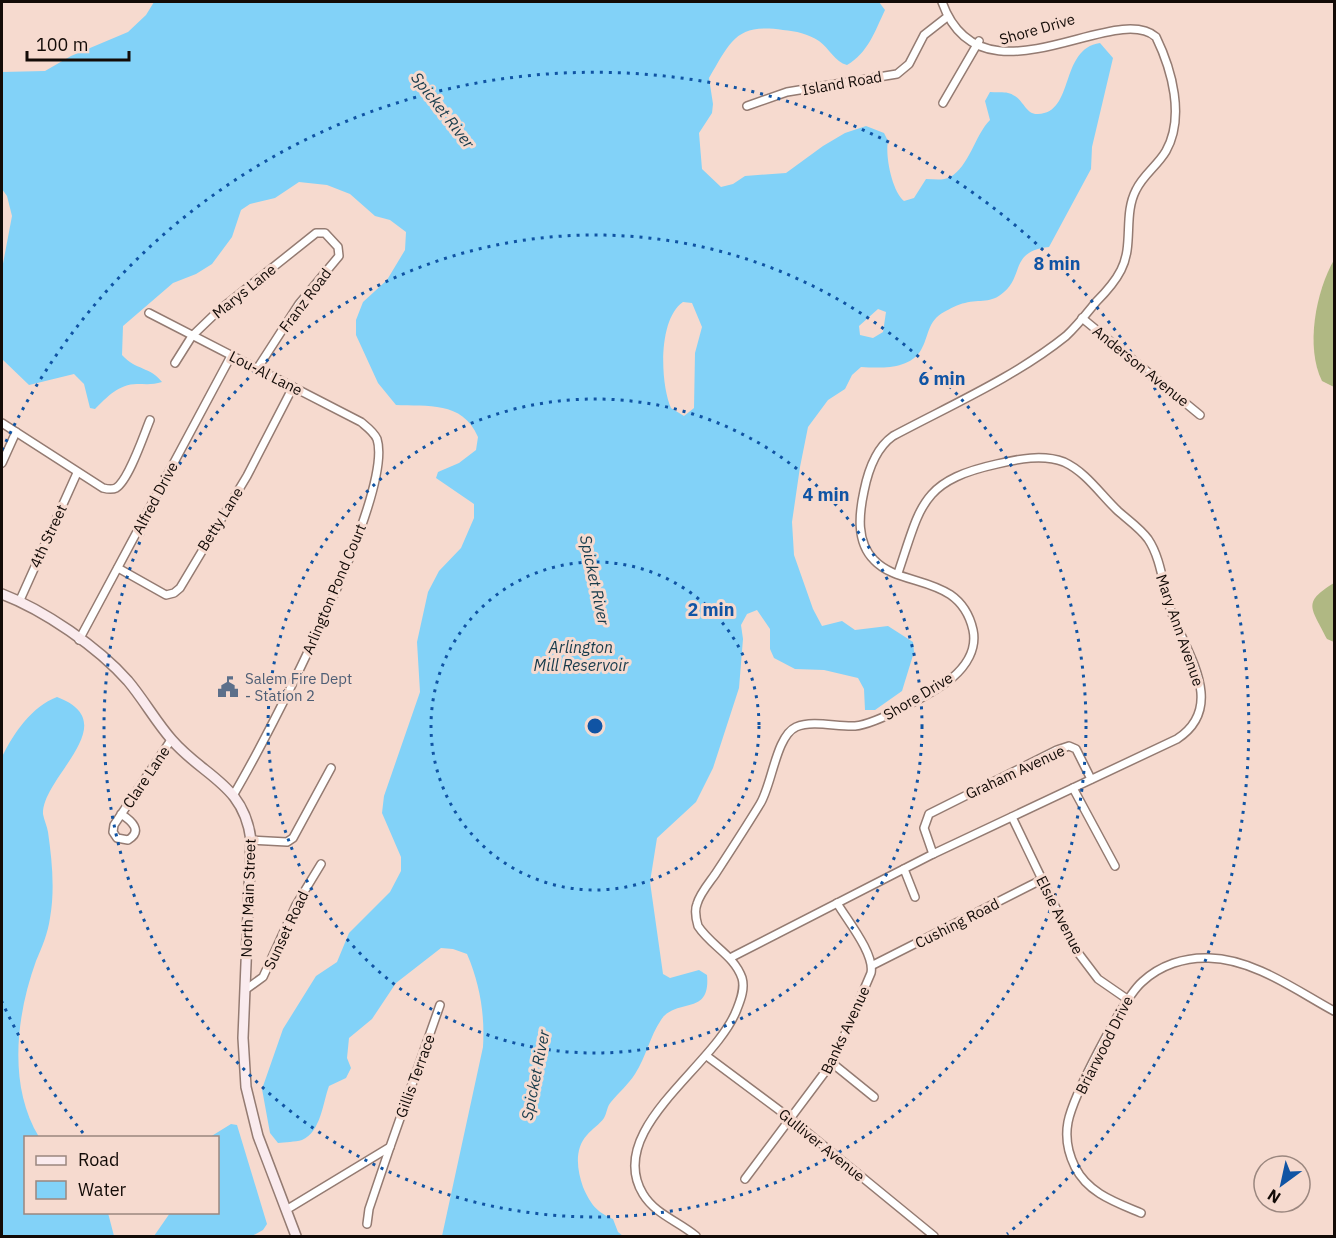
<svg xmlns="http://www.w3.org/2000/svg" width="1336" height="1238" font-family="'IBM Plex Sans',sans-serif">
<rect width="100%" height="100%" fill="#f6dacf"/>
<!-- green -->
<g fill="#b0b883">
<path d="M1334,260V387L1322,381C1305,347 1316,291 1334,260Z"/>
<path d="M1334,583V642L1327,639C1312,608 1301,603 1334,583Z"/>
</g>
<!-- water -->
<g fill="#82d2f8" fill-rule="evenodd">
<path d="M154,2H879L885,10C875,31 868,53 847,65C835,62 829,48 819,41C808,34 796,31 783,30C736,23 731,41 709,78L713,104L712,113L699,133L702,169L721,187L733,184L745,176L786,173L823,146L845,133L866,126L884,133L888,141C885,156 892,191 904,201L914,198L926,179C934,179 943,181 950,177C969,167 975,135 990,120L985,101L990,92C998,93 1007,91 1013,95C1023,99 1026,115 1038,114C1075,113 1059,49 1100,43L1113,58L1092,147L1091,169L1049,247C1010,251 1024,275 1004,292C991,304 980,299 965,303C958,304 950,309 944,312C927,321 929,337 921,350C909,370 881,368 861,367L852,375L845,389L828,400L808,427L800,467L792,522L794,555L813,609L822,626L842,621L855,630L888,626L913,642L914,652L902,691L875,710H865L864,689L858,678L824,670L795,669L774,658L770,649V629L757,610L747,614L741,625L743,639L739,688L713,768L696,802L657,838L650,882L663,974L670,978L699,970L707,975C711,1017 676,997 661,1020C650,1036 646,1057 635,1074C628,1085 619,1092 611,1102C607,1106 607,1113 604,1118C600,1124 592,1129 587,1135C574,1149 577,1170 583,1187C590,1203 596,1212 613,1219L618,1232L623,1236H442L483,1047C485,1015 480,984 467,954L453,949L441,948L396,983L372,1019L349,1038L347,1058L351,1068L346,1078L329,1086C323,1102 321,1132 302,1140C295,1142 285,1142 278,1143L270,1133L262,1089L283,1029L316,976L337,962L349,933L390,892L401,871V857L382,813L384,796L420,692L417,642L428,592L439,571L461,548L474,518V504L436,478L438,472L459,463L476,450L478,437C462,400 427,407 396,405L378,383L356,335V320L363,302L387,280L405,250L406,232L390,220L375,216L350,194L327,185L299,182L275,198L250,204L241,210L232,237L212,264L196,274L173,283L123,326L122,355C135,370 151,367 162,382C153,385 146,384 137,384C119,384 107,397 95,409L90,408L84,384L74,374L29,385L2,359V269L12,216L7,196L2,189V72L45,71L71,56L128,32L146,15ZM683,302L692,303L702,327L695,353L694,408L684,416L671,408C660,383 658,319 683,302ZM878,309L886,312L883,332L873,338L860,335L859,326Z"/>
<path d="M57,697C126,723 42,776 43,814C44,820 47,826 48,832C52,860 55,890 50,918C48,933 42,947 36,961C16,1016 8,1086 39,1137L26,1138V1212L108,1213L114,1236H2V757C13,734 32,706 57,697Z"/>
<polygon points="231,1124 237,1125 267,1224 263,1230 252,1236 154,1236 170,1213 218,1212 218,1138 210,1137"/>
</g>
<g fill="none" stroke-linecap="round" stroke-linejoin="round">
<defs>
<g id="street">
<polyline points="943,103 979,41"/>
<polyline points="747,106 787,92 897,74 909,64 924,35 947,17"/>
<path d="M149,313L361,422C367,427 374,432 377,439C395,494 267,738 234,794"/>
<polyline points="1082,318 1200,415"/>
<polyline points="175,363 192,336 217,312 316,233 325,233 338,247 339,256 299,304 257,369"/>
<path d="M2,423L103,488C107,489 112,490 116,488C129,480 144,434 150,420"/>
<polyline points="2,463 16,432"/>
<polyline points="118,568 166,595 174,593 180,588 247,476 293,387"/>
<polyline points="20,600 77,473"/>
<polyline points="79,640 231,356"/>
<polyline points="1073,788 1115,866"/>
<path d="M121,814C132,821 143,831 128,840L117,838L113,832L114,825L171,740"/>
<polyline points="1012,817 1076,950 1098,979 1127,999"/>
<polyline points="251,840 287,842 293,838 331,768"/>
<polyline points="933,854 924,828 929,814 1057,750 1069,746 1076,749 1091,779"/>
<polyline points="904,869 915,897"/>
<path d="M730,958L933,854L1177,739C1229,705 1183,649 1170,608C1163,586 1161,558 1148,539C1140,528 1128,520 1118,511C1101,495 1086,472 1064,462C1043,454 1018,459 997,464C920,481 921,506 898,573"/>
<polyline points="873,965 1041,880"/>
<polyline points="245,990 263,977 296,905 321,864"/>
<polyline points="708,1057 791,1119 934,1236"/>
<polyline points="832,1063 874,1097"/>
<path d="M745,1179L834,1060L871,973C875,954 847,920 837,903"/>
<polyline points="286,1210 390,1147 440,1005"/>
<path d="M1141,1213C1115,1202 1088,1193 1075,1167C1068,1153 1065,1138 1068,1122C1073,1096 1123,999 1142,982C1160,965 1185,957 1209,958C1254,959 1297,991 1334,1011"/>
<polyline points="367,1224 369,1209 390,1147"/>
<path d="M696,1236C678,1221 655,1214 643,1194C604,1129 716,1066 737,1009C741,999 745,988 742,978C734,955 711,946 698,926C696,919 694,911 697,904C700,893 710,882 716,873C731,850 746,827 760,804C772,785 776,736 796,727C813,720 837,727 855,726C877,724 935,692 952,678C966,666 977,649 973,630C960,573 901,589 874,560C856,542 859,514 864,491C868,471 876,448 893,436C951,405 1015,377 1066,336C1077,326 1087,313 1096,302C1106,292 1115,282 1121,270C1134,245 1123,215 1136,190C1143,175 1158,165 1166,151C1185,117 1172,70 1156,37C1114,0 981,111 942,2"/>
</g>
<path id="secondary" d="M2,594C44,610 98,647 128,681C144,700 156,722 172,740C204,777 244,784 251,840L243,1038L246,1087L258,1136L296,1236"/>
</defs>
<!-- street casing -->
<use href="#street" stroke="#947b72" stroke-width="10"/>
<!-- secondary casing -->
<use href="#secondary" stroke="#947b72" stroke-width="12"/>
<!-- street -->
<use href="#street" stroke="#fff" stroke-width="7"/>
<!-- secondary -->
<use href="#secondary" stroke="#faebee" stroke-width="9"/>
</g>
<!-- distance rings -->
<g fill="none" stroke="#1054a4" stroke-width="3" stroke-dasharray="3 6">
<circle cx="595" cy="726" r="164"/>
<circle cx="595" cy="726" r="327"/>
<circle cx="595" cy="726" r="491"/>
<path d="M83 1133A654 654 0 0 1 2 1002M2 450A654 654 0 1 1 1007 1234"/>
</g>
<!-- icons -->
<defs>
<symbol id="civic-bare" viewBox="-9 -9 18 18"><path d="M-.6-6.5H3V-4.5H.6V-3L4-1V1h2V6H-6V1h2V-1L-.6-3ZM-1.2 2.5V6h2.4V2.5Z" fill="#5c6f8a" stroke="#f6dacf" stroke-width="2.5" paint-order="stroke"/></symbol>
</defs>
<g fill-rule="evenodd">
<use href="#civic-bare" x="213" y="672" width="30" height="30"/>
</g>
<g text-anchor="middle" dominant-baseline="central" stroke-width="6" stroke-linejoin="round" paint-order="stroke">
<!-- street labels -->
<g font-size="15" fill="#130b07" stroke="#f6dacf">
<text transform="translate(1037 29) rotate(-16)">Shore Drive</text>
<text transform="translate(842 83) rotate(-10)">Island Road</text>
<text transform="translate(244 291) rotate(-39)">Marys Lane</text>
<text transform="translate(305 300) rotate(-53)">Franz Road</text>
<text transform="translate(1141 366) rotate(39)">Anderson Avenue</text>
<text transform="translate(266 373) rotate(27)">Lou-Al Lane</text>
<text transform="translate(155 498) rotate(-62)">Alfred Drive</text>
<text transform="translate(220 519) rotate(-58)">Betty Lane</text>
<text transform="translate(48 536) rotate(-65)">4th Street</text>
<text transform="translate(334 589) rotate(-67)">Arlington Pond Court</text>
<text transform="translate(1180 630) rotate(71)">Mary Ann Avenue</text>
<text transform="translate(918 696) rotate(-31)">Shore Drive</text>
<text transform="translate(1015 772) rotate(-25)">Graham Avenue</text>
<text transform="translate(146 777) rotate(-56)">Clare Lane</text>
<text transform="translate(248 898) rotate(-88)">North Main Street</text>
<text transform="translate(1060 915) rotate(63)">Elsie Avenue</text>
<text transform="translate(957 923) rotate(-27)">Cushing Road</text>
<text transform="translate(286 930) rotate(-65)">Sunset Road</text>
<text transform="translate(845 1030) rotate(-65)">Banks Avenue</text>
<text transform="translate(1104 1045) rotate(-63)">Briarwood Drive</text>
<text transform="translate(415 1076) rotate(-70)">Gillis Terrace</text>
<text transform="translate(822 1145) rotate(39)">Gulliver Avenue</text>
</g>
<!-- service labels -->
<g font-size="15" fill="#4e5e75" stroke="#f6dacf" text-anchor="start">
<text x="245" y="678">Salem Fire Dept<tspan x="245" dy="17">- Station 2</tspan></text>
</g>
<!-- water labels -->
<g font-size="16" font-style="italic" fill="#173b4b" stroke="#f6dacf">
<text transform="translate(443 110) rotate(52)">Spicket River</text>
<text transform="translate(595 580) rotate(78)">Spicket River</text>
<text x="581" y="647">Arlington<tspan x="581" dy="18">Mill Reservoir</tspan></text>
<text transform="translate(535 1075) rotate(-79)">Spicket River</text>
</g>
</g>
<circle cx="595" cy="726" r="9" fill="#1054a4" stroke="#f6dacf" stroke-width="3"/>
<g font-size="18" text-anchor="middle" font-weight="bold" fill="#1054a4" stroke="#f6dacf" stroke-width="6" stroke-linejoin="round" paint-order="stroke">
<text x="1057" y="270">8 min</text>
<text x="942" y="385">6 min</text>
<text x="826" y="501">4 min</text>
<text x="711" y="616">2 min</text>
</g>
<!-- border -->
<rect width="1336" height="1238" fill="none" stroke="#130b07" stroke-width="6"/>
<!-- legend -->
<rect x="24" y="1136" width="195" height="78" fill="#f6dacf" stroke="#9b877f" stroke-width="1.5"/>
<rect x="36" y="1156" width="30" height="9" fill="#faebee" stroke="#9b877f" stroke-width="1.5"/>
<text x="78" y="1166" font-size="18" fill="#130b07">Road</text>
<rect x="36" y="1181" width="30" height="18" fill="#82d2f8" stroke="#9b877f" stroke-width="1.5"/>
<text x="78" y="1196" font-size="18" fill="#130b07">Water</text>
<!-- north arrow -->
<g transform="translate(1282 1184) rotate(213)"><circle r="28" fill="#f6dacf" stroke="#9b877f" stroke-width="1.5"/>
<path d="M0-4.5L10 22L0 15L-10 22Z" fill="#1054a4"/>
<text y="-9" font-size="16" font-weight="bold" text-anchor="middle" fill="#130b07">N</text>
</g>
<!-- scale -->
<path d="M27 51v9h102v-9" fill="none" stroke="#130b07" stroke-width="3"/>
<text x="36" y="51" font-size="18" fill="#130b07" stroke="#f6dacf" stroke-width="4.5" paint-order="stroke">100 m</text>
</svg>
